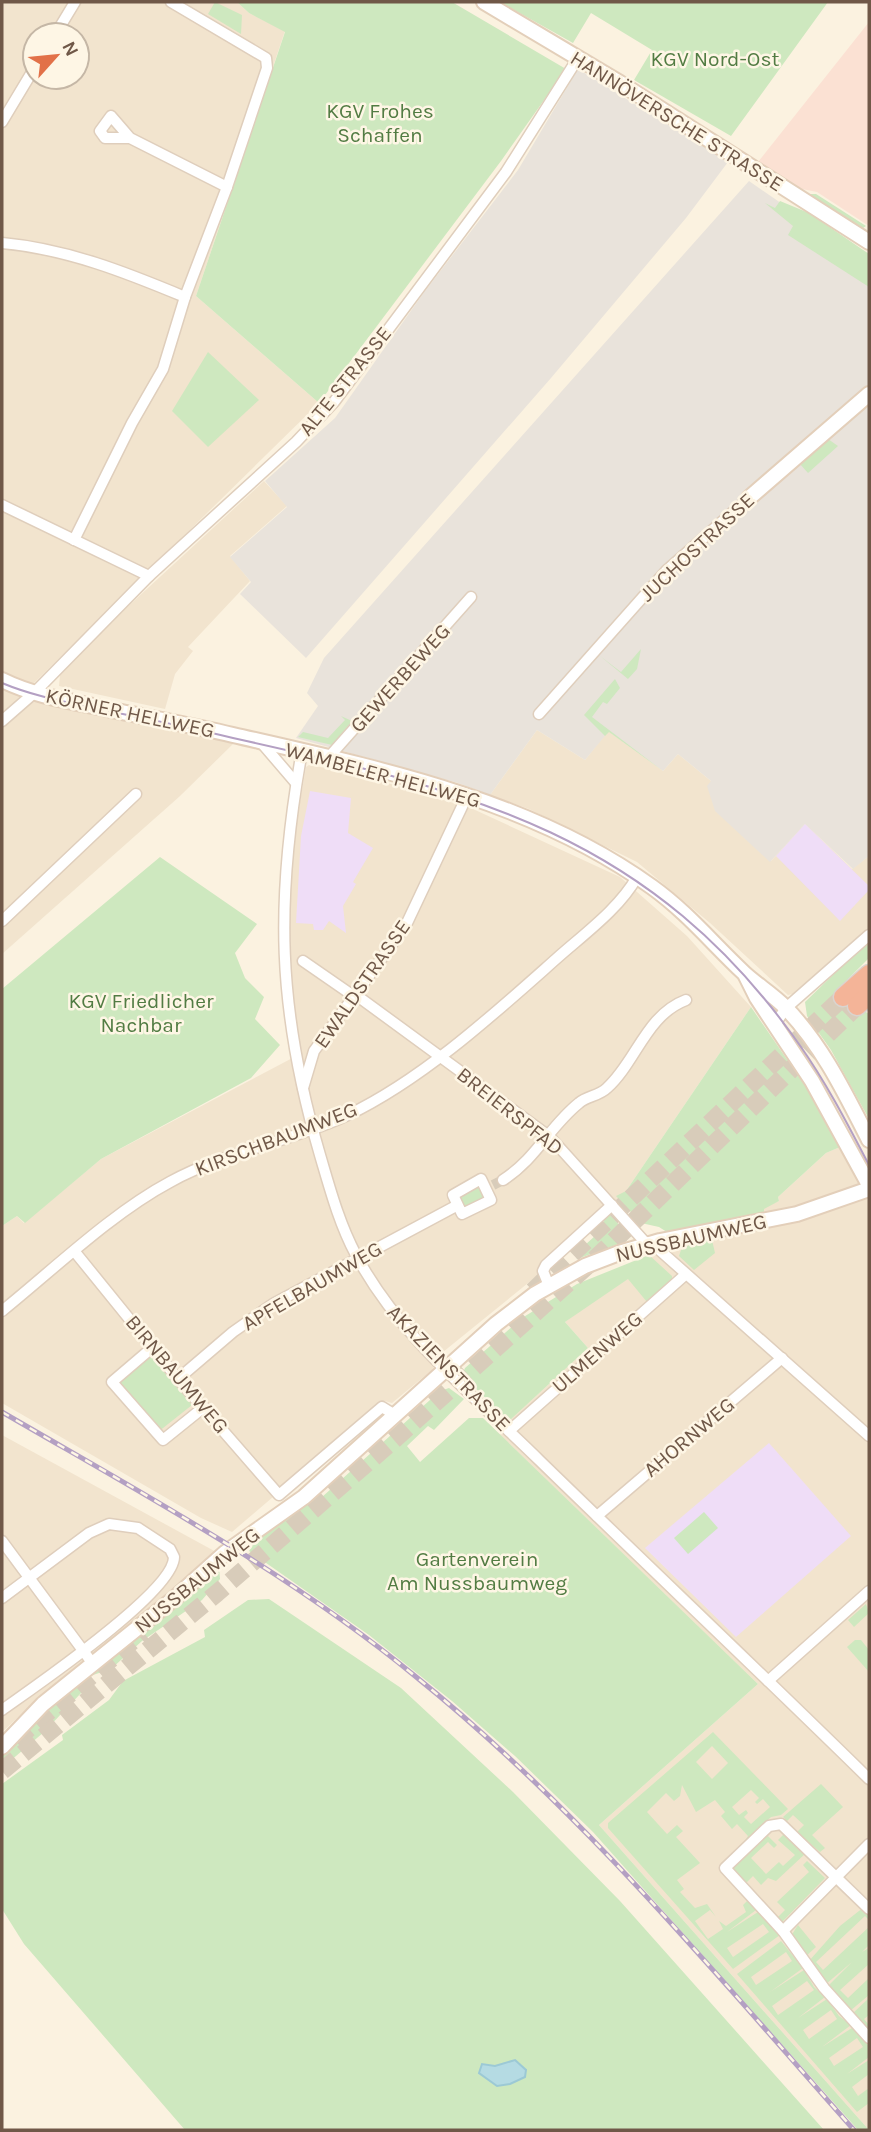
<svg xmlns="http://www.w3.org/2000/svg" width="871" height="2132" font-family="Karla,sans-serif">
<rect width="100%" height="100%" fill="#fbf2e0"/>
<!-- residential -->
<g fill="#f2e4ce" fill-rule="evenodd">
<path d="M2,2H237L249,13L285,31L196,296L319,403L31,686L2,672ZM35,35H77V77H35Z"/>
<polygon points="264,481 287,506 230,556 250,581 188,647 193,651 175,674 165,709 59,686 60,675 84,647"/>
<polygon points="2,685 235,742 180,796 2,954"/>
<polygon points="537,730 585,760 608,731 663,771 678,754 711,781 771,861 805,824 852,869 869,856 869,929 797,993 788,995 710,923 637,862 529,809 490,795"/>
<polygon points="309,765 358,774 473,809 620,877 687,936 751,1007 626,1191 544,1261 538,1275 443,1352 432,1370 392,1403 385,1401 232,1532 201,1518 2,1403 2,1226 17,1216 24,1223 101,1159 300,1054 291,982 289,888 295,832 306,767"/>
<polygon points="840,1147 869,1200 869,2130 599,1825 758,1684 497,1432 588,1348 565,1322 591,1302 640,1271 635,1261 779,1201 778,1197 826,1153"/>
<polygon points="2,1435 218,1553 42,1695 2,1732"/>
</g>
<!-- commercial -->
<polygon fill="#fbe1d3" points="869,22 869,226 817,192 802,189 758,162"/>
<!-- industrial -->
<g fill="#e9e3db">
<polygon points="578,69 728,162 686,218 551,378 306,658 240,594 251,582 230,557 287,507 265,481 335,418 425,291 518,170"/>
<polygon points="749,181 869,264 869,856 853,869 805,824 770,862 715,811 707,786 711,781 678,754 663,771 609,731 585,760 537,730 490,795 458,783 296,738 318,706 307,693 324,658"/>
</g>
<!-- education -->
<g fill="#efddf7">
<polygon points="310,791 351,798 348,833 373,848 353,882 356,884 343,906 346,933 329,921 323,930 314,930 313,924 296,923 301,836"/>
<polygon points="805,824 869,886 869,890 840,921 776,856"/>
<polygon points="769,1443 851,1536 736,1637 645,1548"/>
</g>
<!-- green -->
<g fill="#cee8bf" fill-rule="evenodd">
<polygon points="215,2 242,15 241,34 208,14"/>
<polygon points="237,2 452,2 566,69 501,161 319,403 196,296 285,32 249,13"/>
<polygon points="500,2 828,2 731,136 634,80 652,50 591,13 573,43"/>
<polygon points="809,194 816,194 866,226 863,228"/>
<polygon points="780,201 809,213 869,254 869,287 788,235 793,226 765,203 775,208"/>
<polygon points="208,352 259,400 208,447 172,411"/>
<polygon points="828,439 838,446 808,473 800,464"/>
<polygon points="641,649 637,669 628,679 600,656 621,672"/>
<polygon points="615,679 620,688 607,704 603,702 592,717 663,771 609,732 605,736 584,715"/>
<polygon points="341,716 352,721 332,745 298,737 303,732 328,738 345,720"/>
<polygon points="160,857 257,924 235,953 245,978 264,997 255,1019 280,1045 251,1078 101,1159 25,1223 17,1216 2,1226 2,989"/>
<polygon points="869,940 869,958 835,992 869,1014 869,1119 831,1050 807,1016 805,1002"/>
<polygon points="751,1007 808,1090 840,1147 826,1153 778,1197 779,1201 764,1209 764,1215 670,1234 659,1227 641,1223 616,1196 626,1191"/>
<polygon points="478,1185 485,1198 464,1208 458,1196"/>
<polygon points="608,1213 625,1231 627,1241 577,1259 575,1254 605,1227 603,1218"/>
<polygon points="712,1240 715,1253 694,1270 679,1256 681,1250 691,1244"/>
<polygon points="649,1255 672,1276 672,1281 647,1302 628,1279 565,1322 588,1348 509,1421 467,1380 463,1373 465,1368 522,1318 577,1284"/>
<polygon points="149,1354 192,1405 158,1432 115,1382"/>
<polygon points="449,1388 464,1399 434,1430 428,1426 407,1446 420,1462 469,1418 483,1418 758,1684 599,1825 869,2130 858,2130 593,1832 515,1756 452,1701 369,1635 249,1551 259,1535 306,1504 312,1506 440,1391"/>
<polygon points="704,1512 718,1528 688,1554 674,1538"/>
<polygon points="219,1567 220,1579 202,1600 142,1641 111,1669 93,1675 91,1672"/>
<polygon points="269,1599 401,1688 513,1792 620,1901 824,2130 185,2130 24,1944 2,1909 2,1784 63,1740 62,1735 109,1700 123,1681 205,1637 204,1630 248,1600"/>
<polygon points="866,1604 869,1613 854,1627 848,1620"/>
<polygon points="855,1640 861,1640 869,1650 869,1672 847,1647"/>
<polygon points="85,1676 88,1679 82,1692 44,1732 2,1768 2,1754 14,1737"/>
<path d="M713,1732L788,1809L781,1815L771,1817L742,1845L748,1836L737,1824L732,1829L721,1816L725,1812L715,1800L696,1812L682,1785L680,1796L674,1801L666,1793L647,1812L667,1834L677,1825L683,1831L676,1837L700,1863L677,1880L684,1889L680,1892L695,1908L707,1904L716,1917L710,1910L695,1921L708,1939L723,1929L719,1921L726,1926L746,1912L743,1905L748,1900L756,1910L727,1932L758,1912L780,1935L733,1969L608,1828V1823ZM712,1746L728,1763L712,1779L696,1762ZM751,1790L759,1798L755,1802L757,1804L763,1799L770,1807L751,1824L744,1817L748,1813L746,1810L739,1815L732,1807ZM763,1924L769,1932L733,1957L727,1948Z"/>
<polygon points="821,1784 843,1807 812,1835 825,1848 820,1852 797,1832 804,1825 793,1815 787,1821 783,1817"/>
<polygon points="786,1832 806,1853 776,1881 768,1878 761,1885 753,1876 744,1885 732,1868 766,1834 777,1845 774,1848 768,1842 751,1858 766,1874 779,1862 783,1866 795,1855 778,1840"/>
<polygon points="807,1861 825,1878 782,1922 776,1919 785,1910 777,1902 809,1872 803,1865"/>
<polygon points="864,1907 869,1913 869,1920 865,1916 816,1962 823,1970 869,1927 869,1945 862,1952 869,1948 869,1964 840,1990 848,1998 869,1978 869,1995 850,2011 828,1986 852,1962 826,1984 809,1961 840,1926"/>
<polygon points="798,1925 816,1947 805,1957 791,1936"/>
<path d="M781,1941L803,1968L770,1992L804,1970L814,1987L825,1997L798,2018L827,1999L839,2016L851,2025L822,2047L852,2028L869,2046V2057L847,2074L869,2060V2074L852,2087L858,2096L869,2088V2103L857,2112L737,1974ZM786,1952L792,1961L756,1985L751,1977ZM807,1981L814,1990L778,2015L772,2006ZM831,2010L837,2019L809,2039L803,2030ZM857,2038L863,2047L834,2066L829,2058Z"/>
<polygon points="869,1998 869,2015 864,2019 869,2025 869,2033 852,2014"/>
</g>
<!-- water -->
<polygon fill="#b5dbe3" stroke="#9cc9d5" stroke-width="2" points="515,2060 526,2070 525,2077 510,2084 497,2086 479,2073 482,2064 495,2066"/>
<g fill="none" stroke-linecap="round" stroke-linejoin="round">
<!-- street-tunnel -->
<polyline stroke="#d8ccba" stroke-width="10" stroke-dasharray="10 5" stroke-linecap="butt" points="493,1185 503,1180"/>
<!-- highway-tunnel -->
<g stroke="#d8ccba" stroke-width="18" stroke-dasharray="18 9" stroke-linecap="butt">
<polyline points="533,1291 843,997"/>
<polyline points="15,1740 143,1632"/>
<polyline points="2,1771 217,1593 396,1438 597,1257 857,1006"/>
</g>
<defs>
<g id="street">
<polyline points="55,35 75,2"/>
<polyline points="2,122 35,67"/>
<polyline points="130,138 105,138 100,131 111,116 130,138 227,187"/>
<path d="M2,243C67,249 125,272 185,297"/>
<polyline points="2,505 149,576"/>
<polyline points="74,540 132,423 163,369 185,297 227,187 267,68 266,58 171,2"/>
<polyline points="539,714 666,571 749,498"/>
<polyline points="2,721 34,693 149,576 296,442 334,402 506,172 578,58"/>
<polyline points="260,741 296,783"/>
<path d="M302,751C275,900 277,1008 320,1155C330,1189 339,1223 356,1255C399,1336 474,1396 539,1460C649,1567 760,1672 869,1779"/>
<polyline points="328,758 471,597"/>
<polyline points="2,921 136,794"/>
<polyline points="303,961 355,997"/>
<polyline points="356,995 550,1137 644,1241 656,1247 869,1436"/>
<polyline points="775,1024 786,1008 869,935"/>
<polyline points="303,1088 314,1051 406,925 467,796"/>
<polygon points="481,1179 491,1200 462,1214 453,1195"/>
<path d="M503,1180C537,1158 549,1127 579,1103C587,1096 599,1096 607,1088C636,1062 646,1015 686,1000"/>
<polyline points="75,1252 178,1379 279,1495 382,1407 395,1415"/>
<polyline points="549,1286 543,1271 546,1265 612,1205"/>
<path d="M2,1311C54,1269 112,1213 170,1182C226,1151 291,1142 348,1115C423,1079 494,1014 556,959C584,934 619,909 637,877"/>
<polyline points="153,1347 112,1382 163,1440 204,1407"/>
<polyline points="178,1379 233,1332 273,1304 456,1206"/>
<polyline points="509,1431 685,1275"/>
<polyline points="597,1516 782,1358"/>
<polyline points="2,1541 93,1664"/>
<path d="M2,1598L89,1533L109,1524L138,1528L170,1549L174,1557C174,1592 34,1687 2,1710"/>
<polyline points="768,1681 869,1591"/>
<polyline points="869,1909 781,1824 769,1826 725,1868 783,1931 824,1988 869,2038"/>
<polyline points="783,1931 869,1844"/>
</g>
<g id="secondary">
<polyline points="484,2 620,83 869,242"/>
<polyline points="749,498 869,394"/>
<path d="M2,680C30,694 62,700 93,706C139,716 186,724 233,735C377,768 530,799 652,887C687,912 713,944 744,973C757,985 772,994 785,1007C822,1045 845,1093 869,1140"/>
<polyline points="746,976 757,998 812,1081 869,1185"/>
<polyline points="2,1747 43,1704 176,1597 225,1553 304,1497 496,1324 535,1294 585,1266 619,1253 660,1241 797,1214 869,1189"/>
</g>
<g id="highway">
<polyline points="843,997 869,974"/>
<polyline points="857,1006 869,995"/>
</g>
</defs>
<!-- street casing -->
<use href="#street" stroke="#dfcebc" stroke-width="13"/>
<!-- secondary casing -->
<use href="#secondary" stroke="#e3cfba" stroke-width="18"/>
<!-- highway casing -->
<use href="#highway" stroke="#dad4cf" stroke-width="21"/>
<!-- street -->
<use href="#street" stroke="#fff" stroke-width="10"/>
<!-- secondary -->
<use href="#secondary" stroke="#fff" stroke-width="14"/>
<!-- highway -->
<use href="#highway" stroke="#f4b498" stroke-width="18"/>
<!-- tram -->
<path stroke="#b4a0c3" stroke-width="2" d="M2,683C33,696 66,702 98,709C143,718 188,727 233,738C472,791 652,834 801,1047C827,1084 848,1125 869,1165"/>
<defs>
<path id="rail" d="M2,1412C143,1494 288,1572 415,1676C580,1809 714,1972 854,2130"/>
</defs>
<!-- rail casing -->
<use href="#rail" stroke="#b4a0c3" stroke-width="5"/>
<!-- rail -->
<use href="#rail" stroke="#fef6e5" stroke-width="2.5" stroke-dasharray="8" stroke-linecap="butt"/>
</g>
<g text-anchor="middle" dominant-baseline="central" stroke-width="5" stroke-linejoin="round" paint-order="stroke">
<!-- park labels -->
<g font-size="21" fill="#527c43" stroke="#fef6e5">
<text x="715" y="59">KGV Nord-Ost</text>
<text x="380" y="111">KGV Frohes<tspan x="380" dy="24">Schaffen</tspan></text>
<text x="141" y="1001">KGV Friedlicher<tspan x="141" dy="24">Nachbar</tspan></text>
<text x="477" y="1559">Gartenverein<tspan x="477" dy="24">Am Nussbaumweg</tspan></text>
</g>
<!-- street labels -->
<g font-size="21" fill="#705848" stroke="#fef6e5">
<text transform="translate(677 121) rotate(32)">HANNÖVERSCHE STRASSE</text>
<text transform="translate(345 381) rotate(-51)">ALTE STRASSE</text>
<text transform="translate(697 547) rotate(-43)">JUCHOSTRASSE</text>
<text transform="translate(400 678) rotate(-48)">GEWERBEWEG</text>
<text transform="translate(130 713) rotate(12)">KÖRNER HELLWEG</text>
<text transform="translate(383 775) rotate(15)">WAMBELER HELLWEG</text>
<text transform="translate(362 984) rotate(-55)">EWALDSTRASSE</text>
<text transform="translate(510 1111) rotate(38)">BREIERSPFAD</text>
<text transform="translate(276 1139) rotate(-21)">KIRSCHBAUMWEG</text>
<text transform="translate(691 1238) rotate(-13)">NUSSBAUMWEG</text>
<text transform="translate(312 1286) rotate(-30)">APFELBAUMWEG</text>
<text transform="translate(597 1352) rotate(-41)">ULMENWEG</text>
<text transform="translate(449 1368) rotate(46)">AKAZIENSTRASSE</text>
<text transform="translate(177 1374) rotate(50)">BIRNBAUMWEG</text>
<text transform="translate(689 1437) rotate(-40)">AHORNWEG</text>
<text transform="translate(197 1580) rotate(-39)">NUSSBAUMWEG</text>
</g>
</g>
<!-- border -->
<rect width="871" height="2132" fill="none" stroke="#705848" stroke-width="7"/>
<!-- north arrow -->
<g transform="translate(56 56) rotate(63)"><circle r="33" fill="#fef6e5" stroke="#c5b7a6" stroke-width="2"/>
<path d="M0-5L12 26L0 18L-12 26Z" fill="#e27148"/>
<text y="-10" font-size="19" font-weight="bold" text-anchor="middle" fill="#705848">N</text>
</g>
</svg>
